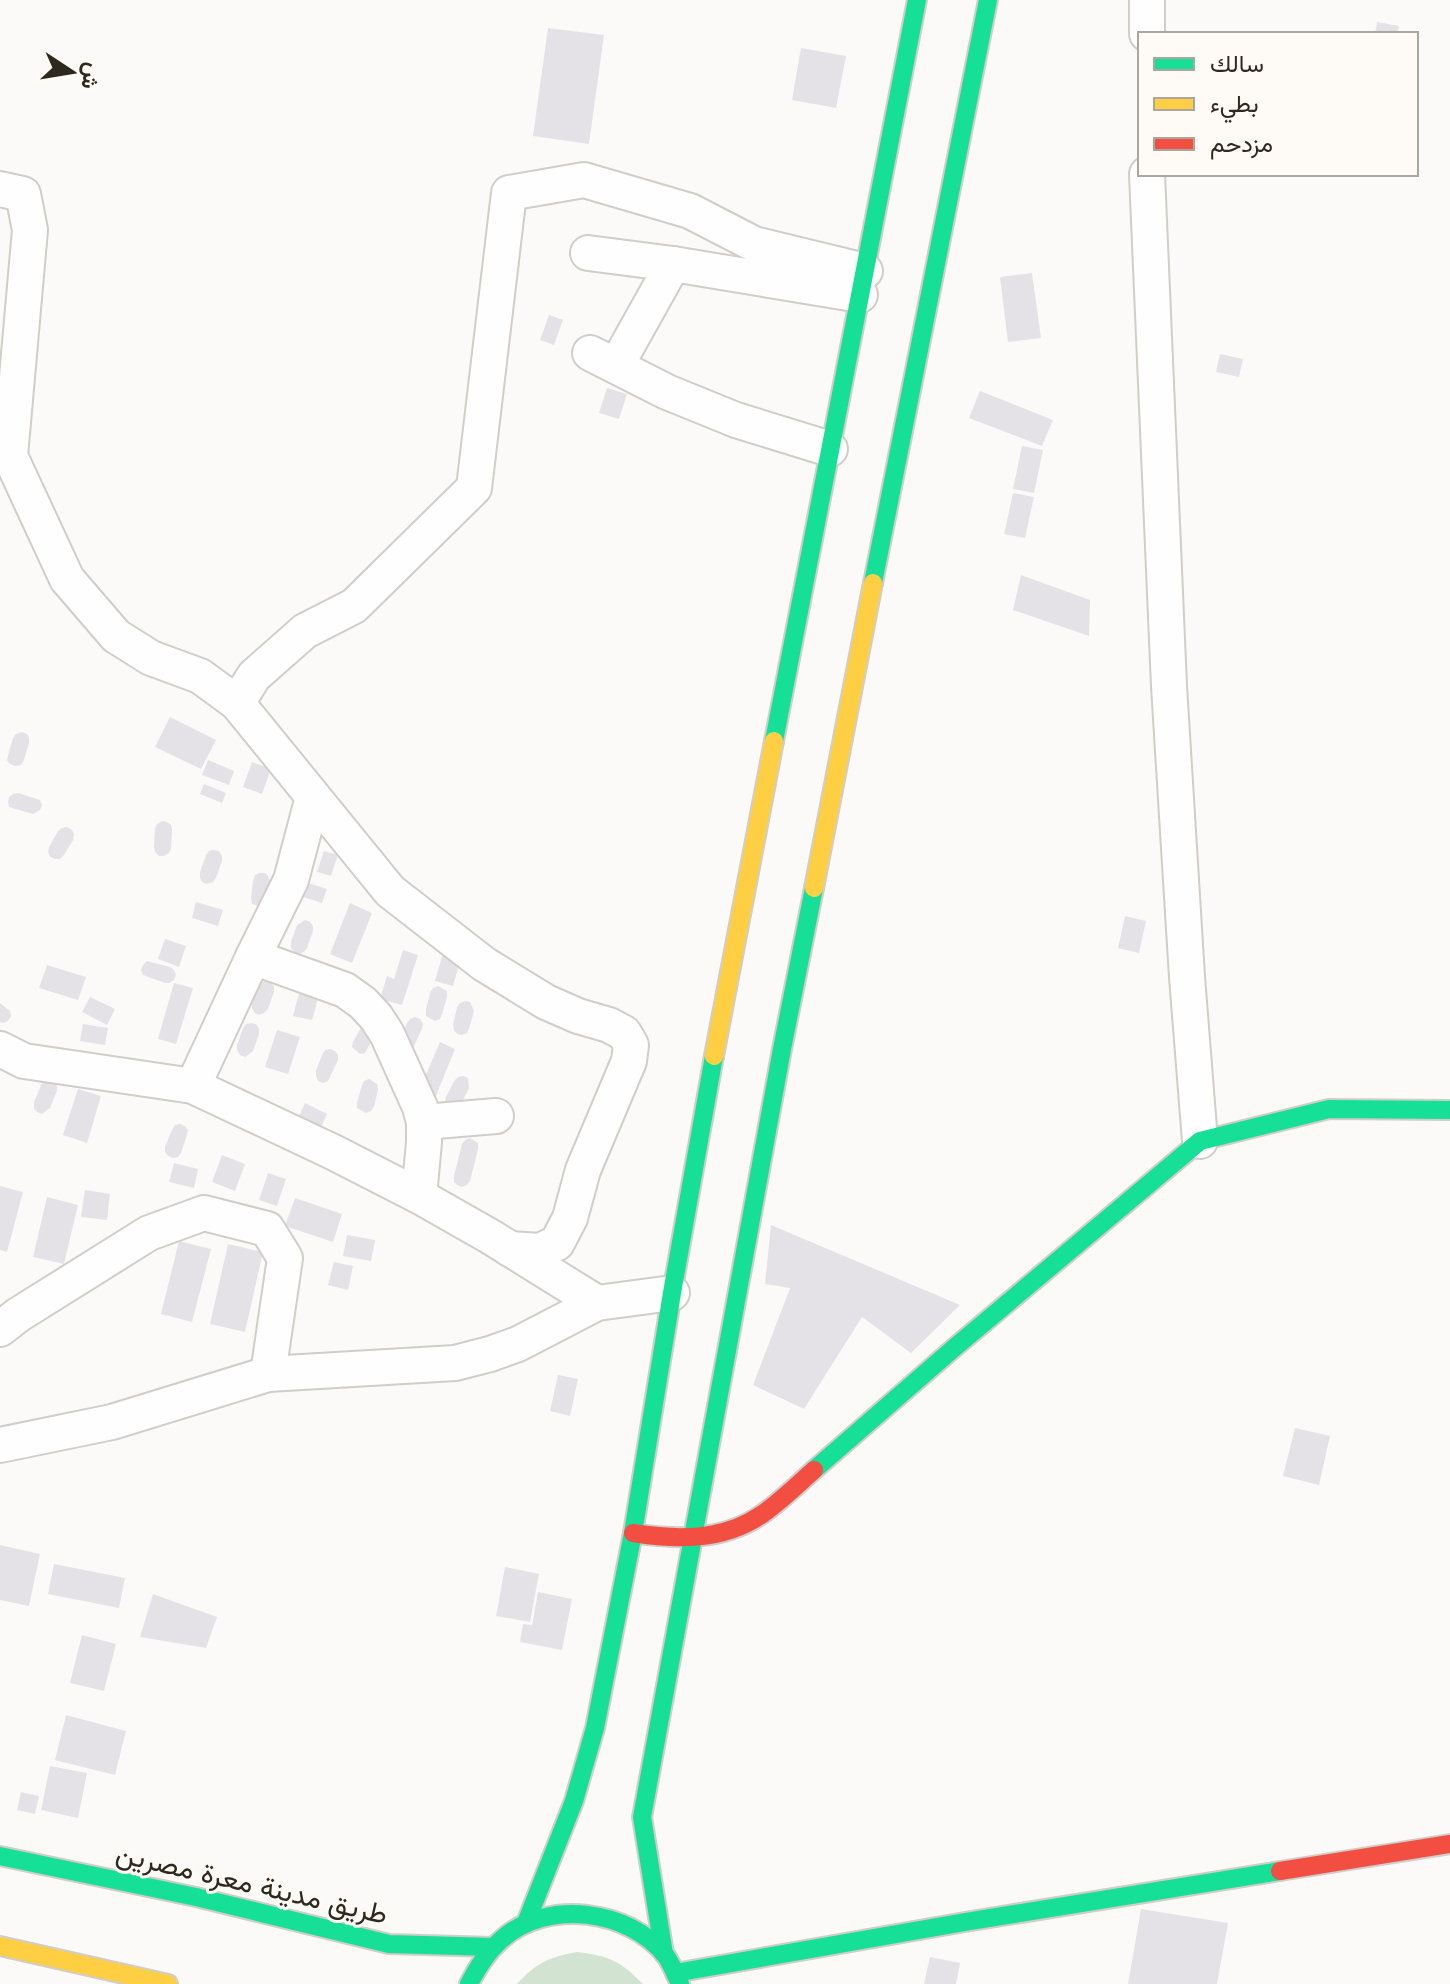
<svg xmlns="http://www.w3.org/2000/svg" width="1450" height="1984" font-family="Inter,Vazirmatn,sans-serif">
<rect width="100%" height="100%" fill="#fcfaf8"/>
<!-- green -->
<path fill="#d3e3d2" d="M577,1952C610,1956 620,1961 643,1984H517C536,1963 549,1957 577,1952Z"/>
<!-- building -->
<g fill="#e5e2e7">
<polygon points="1377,22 1399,26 1397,34 1375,34"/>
<polygon points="548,28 604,35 589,144 533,136"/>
<polygon points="801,48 846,56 836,108 792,100"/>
<polygon points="1032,273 1041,338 1008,342 1000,277"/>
<polygon points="549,315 563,320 554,345 540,340"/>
<polygon points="1220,354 1243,359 1239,377 1216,372"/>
<polygon points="607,388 627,394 619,419 599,413"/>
<polygon points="980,391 1053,420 1042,446 969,418"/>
<polygon points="1022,446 1043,450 1034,493 1013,489"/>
<polygon points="1013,493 1034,497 1025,538 1004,534"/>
<polygon points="1021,575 1090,600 1089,636 1013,610"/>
<polygon points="170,717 216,740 201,769 155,747"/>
<polygon points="22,732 27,734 29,738 29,743 24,760 21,765 15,766 10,764 7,760 8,755 13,738 16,734"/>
<polygon points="208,760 234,771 229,785 202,775"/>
<polygon points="252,762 271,769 262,794 243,787"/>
<polygon points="204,784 226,793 222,803 200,794"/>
<polygon points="18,793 40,800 42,805 40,810 33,814 9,807 8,802 9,797 13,794"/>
<polygon points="162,821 167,822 171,825 172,830 171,849 169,853 164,856 159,856 155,852 154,847 155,829 157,824"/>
<polygon points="67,827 72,830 74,834 73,840 64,855 60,859 55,859 50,857 48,852 49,847 58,831 62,828"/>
<polygon points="214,850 219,851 222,856 222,861 216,878 213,882 207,884 202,882 200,878 200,872 206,855 209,851"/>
<polygon points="324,851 338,855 331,876 317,872"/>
<polygon points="259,873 265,873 268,876 270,882 268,900 262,907 252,904 251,898 253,881 255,875"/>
<polygon points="308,883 327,889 322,903 303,897"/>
<polygon points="196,902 223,910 218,926 192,918"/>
<polygon points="350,903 372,913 352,963 330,954"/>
<polygon points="1125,916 1146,921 1139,953 1118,948"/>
<polygon points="305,920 310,922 313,926 313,931 307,948 304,952 299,954 294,952 291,948 291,942 297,925"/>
<polygon points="165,939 186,946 179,967 158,959"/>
<polygon points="403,950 418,955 402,1005 380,999 387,976 394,979"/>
<polygon points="444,950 462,955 453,986 435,981"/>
<polygon points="147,961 170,967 174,970 176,975 174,980 169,983 165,983 143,975 141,970 143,965"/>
<polygon points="47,965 86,977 78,1000 39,988"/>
<polygon points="266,981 271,982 274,987 274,992 268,1009 264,1013 259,1015 255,1013 252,1008 252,1003 258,986 261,982"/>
<polygon points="174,983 193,988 176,1044 158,1039"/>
<polygon points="438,986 447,991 447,997 442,1014 440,1019 435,1021 426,1016 426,1010 430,993 433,988"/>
<polygon points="300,990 319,995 312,1020 293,1016"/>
<polygon points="90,997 115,1009 107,1025 82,1012"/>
<polygon points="465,1001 470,1002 474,1011 469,1029 467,1033 462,1035 457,1034 454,1030 453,1025 457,1007 460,1003"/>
<polygon points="0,1003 10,1011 11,1016 8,1021 3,1023 0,1022"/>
<polygon points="415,1017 420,1019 423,1024 422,1029 412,1050 400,1040 407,1023 410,1019"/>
<polygon points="364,1022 376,1033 365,1053 360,1054 352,1047 353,1042"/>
<polygon points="252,1023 257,1025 259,1029 259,1034 253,1051 245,1057 240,1055 237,1050 237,1045 243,1028 246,1024"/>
<polygon points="83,1024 108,1028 105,1045 80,1041"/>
<polygon points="277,1030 300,1037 288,1074 265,1067"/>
<polygon points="440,1042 455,1049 435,1098 419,1091"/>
<polygon points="330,1049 335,1051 338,1055 338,1060 328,1081 323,1083 318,1081 316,1076 316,1071 322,1055 325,1050"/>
<polygon points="463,1076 468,1078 469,1088 461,1104 448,1107 445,1102 446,1097 454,1081 458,1077"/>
<polygon points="369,1079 377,1084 378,1089 374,1107 371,1111 366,1113 357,1108 357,1103 362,1085 364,1081"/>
<polygon points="49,1080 54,1082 57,1086 57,1091 50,1108 42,1114 37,1112 34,1108 34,1102 41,1085 44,1081"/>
<polygon points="78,1089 101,1096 87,1143 63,1135"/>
<polygon points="305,1103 327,1114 321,1127 299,1116"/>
<polygon points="180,1124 185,1126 188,1130 187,1135 181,1153 178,1157 173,1158 168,1156 165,1152 165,1147 172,1130 175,1125"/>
<polygon points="470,1138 478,1143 478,1149 470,1181 467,1185 462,1187 457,1185 454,1182 454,1176 462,1144 465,1140"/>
<polygon points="222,1155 245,1164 235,1191 212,1182"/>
<polygon points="174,1163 198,1169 194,1188 169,1182"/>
<polygon points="268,1173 286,1179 277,1206 259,1200"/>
<polygon points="0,1186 23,1192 7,1252 0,1250"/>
<polygon points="85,1190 110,1194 107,1220 81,1217"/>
<polygon points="47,1197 78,1205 64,1264 33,1257"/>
<polygon points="295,1198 342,1214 333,1242 285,1226"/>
<polygon points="771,1225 960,1305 911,1353 862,1317 804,1409 753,1385 790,1288 765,1284"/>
<polygon points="347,1235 375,1240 371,1261 343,1256"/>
<polygon points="179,1241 211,1249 192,1322 161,1314"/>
<polygon points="228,1244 263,1252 245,1332 210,1324"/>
<polygon points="334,1262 353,1266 348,1290 328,1285"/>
<polygon points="558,1375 578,1379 570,1416 550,1411"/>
<polygon points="1295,1428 1330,1436 1319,1485 1283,1476"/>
<polygon points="0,1545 40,1554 29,1606 0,1600"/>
<polygon points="54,1564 125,1578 119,1608 48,1594"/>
<polygon points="505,1567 539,1574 530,1622 496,1616"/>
<polygon points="538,1592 572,1599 562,1650 520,1642 523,1624 532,1625"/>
<polygon points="153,1594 217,1617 206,1648 140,1637"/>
<polygon points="82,1635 116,1644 104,1691 70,1683"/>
<polygon points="66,1715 126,1731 115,1775 55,1760"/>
<polygon points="50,1766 87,1773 78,1818 41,1810"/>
<polygon points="21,1792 39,1796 35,1814 17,1810"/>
<polygon points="1141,1909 1228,1923 1217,1984 1128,1984"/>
<polygon points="930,1957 960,1963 956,1984 924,1984"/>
</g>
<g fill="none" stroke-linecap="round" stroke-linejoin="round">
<defs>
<g id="street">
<polyline points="1147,34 1147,0"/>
<polyline points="1147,174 1169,686 1187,977 1200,1141"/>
<polyline points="0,189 23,194 30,230 10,456 67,579 116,636 151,658 200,676 237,703 254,676 305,631 354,606 474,488 509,193 584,180 690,211 754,244 865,271"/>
<polyline points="588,253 673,264 860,295"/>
<polyline points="590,353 667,392 736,420 830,449"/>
<polyline points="616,366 673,264"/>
<polyline points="237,703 390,891 484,964 546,1002 578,1016 609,1025 624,1033 631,1045 629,1061 583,1170 570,1218 557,1243 540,1251 510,1249"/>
<polyline points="253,957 345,990 363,1003 376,1017 387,1034 420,1107 424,1122 424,1142 419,1196"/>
<polyline points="0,1049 24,1061 193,1086 333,1152 419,1196 491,1237 597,1303"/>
<polyline points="193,1086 253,957 291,880 313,797"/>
<polyline points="424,1122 496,1116"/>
<polyline points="0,1329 18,1315 149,1233 204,1213 267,1229 285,1258 268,1374"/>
<polyline points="0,1445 112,1422 268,1374 455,1363 490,1354 518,1344 597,1303 672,1293"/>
</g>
<g id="fast">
<polyline points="873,583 988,0"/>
<polyline points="774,741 917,0"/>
<polyline points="814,1470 954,1348 1200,1141 1329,1109 1450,1110"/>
<polyline points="0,1856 196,1897 389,1944 493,1947"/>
<polyline points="526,1923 574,1801 595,1728 633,1533 672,1293 714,1056"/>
<polyline points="664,1954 642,1817 782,1049 814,888"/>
<polyline points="675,1973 965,1922 1280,1871"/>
<path d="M469,1984C478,1967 487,1952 502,1939C547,1899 629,1909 666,1956C672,1965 676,1975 680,1984"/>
</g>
<g id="slow">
<polyline points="814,888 873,583"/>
<polyline points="714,1056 774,741"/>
<polyline points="0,1946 168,1984"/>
</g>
<g id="jam">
<path d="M633,1533C677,1540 723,1541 761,1515C780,1502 797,1485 814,1470"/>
<polyline points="1280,1871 1450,1844"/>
</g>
</defs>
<!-- street casing -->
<use href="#street" stroke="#d1cdc8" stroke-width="38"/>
<!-- fast casing -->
<use href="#fast" stroke="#d1cdc8" stroke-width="22"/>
<!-- slow casing -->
<use href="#slow" stroke="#d1cdc8" stroke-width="22"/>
<!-- jam casing -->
<use href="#jam" stroke="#d1cdc8" stroke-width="22"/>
<!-- street -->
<use href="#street" stroke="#fffefe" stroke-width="34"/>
<!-- fast -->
<use href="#fast" stroke="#16e098" stroke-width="18"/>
<!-- slow -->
<use href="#slow" stroke="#ffcf43" stroke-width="18"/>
<!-- jam -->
<use href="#jam" stroke="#f24e42" stroke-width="18"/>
</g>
<g text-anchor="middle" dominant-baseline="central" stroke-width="6" stroke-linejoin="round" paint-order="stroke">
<!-- street labels -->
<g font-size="28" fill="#2e291f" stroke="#fefbf6">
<text transform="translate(252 1883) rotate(13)">طريق مدينة معرة مصرين</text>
</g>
</g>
<!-- legend -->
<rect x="1138" y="32" width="280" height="144" fill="#fefbf6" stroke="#aba7a0" stroke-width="2"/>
<rect x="1154" y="58" width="40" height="12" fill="#16e098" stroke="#aba7a0" stroke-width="2"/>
<text x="1210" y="72" font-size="24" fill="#2e291f">سالك</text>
<rect x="1154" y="98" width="40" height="12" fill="#ffcf43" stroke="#aba7a0" stroke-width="2"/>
<text x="1210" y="112" font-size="24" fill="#2e291f">بطيء</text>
<rect x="1154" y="138" width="40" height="12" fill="#f24e42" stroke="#aba7a0" stroke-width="2"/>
<text x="1210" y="152" font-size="24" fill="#2e291f">مزدحم</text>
<!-- north arrow -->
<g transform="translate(72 72) rotate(102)" stroke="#fefbf6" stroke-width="6" paint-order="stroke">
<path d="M0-6L14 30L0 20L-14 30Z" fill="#2e291f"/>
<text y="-12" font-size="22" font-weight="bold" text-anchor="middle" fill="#2e291f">ش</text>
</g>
</svg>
